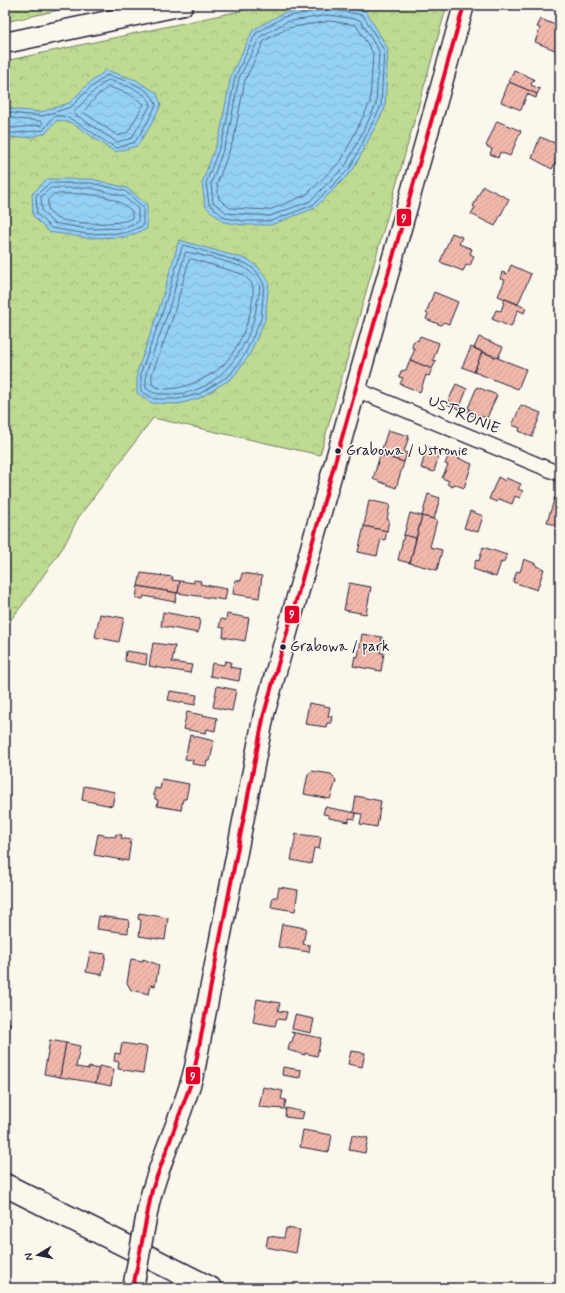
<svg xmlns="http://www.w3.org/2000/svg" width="565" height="1293" font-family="Mynerve,sans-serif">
<defs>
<pattern id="forest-crowns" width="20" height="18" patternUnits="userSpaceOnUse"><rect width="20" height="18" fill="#bfdb92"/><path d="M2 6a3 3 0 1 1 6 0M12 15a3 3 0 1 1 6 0" fill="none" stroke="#a4bc7f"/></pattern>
<pattern id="garden-dots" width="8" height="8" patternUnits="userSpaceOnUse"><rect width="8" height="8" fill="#bfdb92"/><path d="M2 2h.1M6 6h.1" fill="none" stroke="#a4bc7f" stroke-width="1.8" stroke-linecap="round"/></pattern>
<pattern id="water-waves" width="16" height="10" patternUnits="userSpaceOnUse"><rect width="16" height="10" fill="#94d1f5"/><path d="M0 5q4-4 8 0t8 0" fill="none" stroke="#7fb3d3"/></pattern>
<pattern id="building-hatch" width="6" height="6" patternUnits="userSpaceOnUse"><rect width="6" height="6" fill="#f2b8ac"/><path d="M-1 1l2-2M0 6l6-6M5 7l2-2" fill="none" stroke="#cf9e95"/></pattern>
</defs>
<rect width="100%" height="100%" fill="#fbf7ec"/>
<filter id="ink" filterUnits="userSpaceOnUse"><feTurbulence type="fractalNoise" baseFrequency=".025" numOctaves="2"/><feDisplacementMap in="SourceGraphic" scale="8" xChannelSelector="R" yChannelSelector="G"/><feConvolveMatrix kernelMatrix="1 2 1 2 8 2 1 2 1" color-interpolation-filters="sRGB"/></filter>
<g filter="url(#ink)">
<!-- forest -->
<polygon fill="url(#forest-crowns)" stroke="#707e66" points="268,5 447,5 320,455 153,418 78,518 64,546 27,599 5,627 5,61"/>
<!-- garden -->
<polygon fill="url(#garden-dots)" stroke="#707e66" points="5,5 82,5 5,22"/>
<!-- water -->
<g fill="url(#water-waves)" stroke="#668bab">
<polygon points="329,6 366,11 388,49 385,108 353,170 315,208 271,225 243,225 223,222 205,206 202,183 220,134 231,75 253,30 283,13"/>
<polygon points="106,70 136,80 157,93 161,105 151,125 137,146 115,152 72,123 57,120 46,133 32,137 5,138 5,107 18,110 41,112 69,103 87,85"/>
<polygon points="47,179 92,179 127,188 147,205 147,229 126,237 87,238 49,232 33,216 32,194"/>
<polygon points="179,240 249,260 259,268 269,282 265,320 249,356 232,378 200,398 179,404 152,403 137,393 137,372 158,312"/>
</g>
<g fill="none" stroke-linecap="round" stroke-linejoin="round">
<!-- shore -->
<g stroke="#506885" stroke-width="1">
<polygon points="329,9 363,15 384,50 381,106 350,168 313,205 271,221 244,221 225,218 209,204 206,183 224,135 235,77 256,33 284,17"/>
<polygon points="330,15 360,20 379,51 376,105 346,165 310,201 270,216 227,213 213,202 211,184 228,136 239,78 260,37 286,22"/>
<polygon points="330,21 356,25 373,53 370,103 341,161 306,195 269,210 230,208 219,199 217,184 234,138 245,80 264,41 288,28"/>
<path d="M108,80C120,83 147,91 151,104L132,138L117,142L73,113L93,92Z"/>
<polygon points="109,87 129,94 144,104 128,132 118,136 83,112 97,96"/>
<path d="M5,111L18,114L42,116L71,107L90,88L107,75C124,80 151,86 156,105L147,123L135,142L117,148C102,142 70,112 56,116C51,117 47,126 44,130L5,134"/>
<polyline points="5,116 17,119 41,121 43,123 41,125 5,129"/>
<polygon points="50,183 91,183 125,191 143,207 143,226 125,233 87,234 51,228 37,214 36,196"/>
<polygon points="51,188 91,188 123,196 138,209 138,222 124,228 88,229 53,223 42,211 41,197"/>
<path d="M54,194C83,194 109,191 132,211V218C120,226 70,224 56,218C53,216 50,212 48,209V200Z"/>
<polygon points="184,245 247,264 256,271 264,284 261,319 245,354 230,375 199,394 178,399 154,399 141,391 141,372 162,314 182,247"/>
<path d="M186,252C195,253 237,264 245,268C250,271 257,278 259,284C261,289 258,297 257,302C253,344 219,395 172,394C161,394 154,395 146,388V373L167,315Z"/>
<path d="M192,259L242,274C246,277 252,282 253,287C255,311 239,350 222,366C209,379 167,398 152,384V374L173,317L189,260Z"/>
</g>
</g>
<!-- building -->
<g fill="url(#building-hatch)" stroke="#22223b">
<polygon points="541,19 560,27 560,52 535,42 540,28 537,27"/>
<polygon points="514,70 534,79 531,85 540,89 537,94 509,82"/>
<polygon points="509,82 537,94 536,98 527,94 521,110 501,102"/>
<polygon points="497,121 521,131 510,156 500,152 498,158 490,154 492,149 486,146"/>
<polygon points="540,137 560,145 560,160 557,159 552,169 532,158"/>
<polygon points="483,186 509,199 495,226 471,214 475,207 473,206"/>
<polygon points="452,233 462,237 459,244 472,249 470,254 474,256 470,266 466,265 463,271 440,262"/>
<polygon points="511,265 531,274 518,304 498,296 505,280 500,279 502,272 507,274"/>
<polygon points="434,292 458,302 449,324 443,322 441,325 426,319 428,314 426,313"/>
<polygon points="505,299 526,308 524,313 518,310 511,327 492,319 496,310 501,311"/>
<polygon points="420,336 439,343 433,360 436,361 432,369 410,360 415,349 412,348 413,342 416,340 418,341"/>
<polygon points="479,337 503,347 498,358 474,348"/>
<polygon points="471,347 482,352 474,372 462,367"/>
<polygon points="482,352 526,369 518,389 474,372"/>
<polygon points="410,360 432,369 429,376 426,375 420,392 400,384 403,378 399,377 401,371 406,370"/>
<polygon points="456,384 467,389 459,409 447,404"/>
<polygon points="477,387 497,395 487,418 478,415 477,417 468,414 470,409 468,408"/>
<polygon points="521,405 541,413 532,437 519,431 520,428 512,425"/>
<polygon points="388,430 409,436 404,452 407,453 404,462 380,455"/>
<polygon points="427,447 440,450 434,472 421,468"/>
<polygon points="449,454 472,464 464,488 454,484 453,487 447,484 449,481 442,478 448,465 445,464"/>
<polygon points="380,455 404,462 396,488 373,479"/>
<polygon points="498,477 505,481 506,478 521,484 518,489 523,491 520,498 515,496 512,504 499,499 497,502 489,499"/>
<polygon points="428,494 440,498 434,519 422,516"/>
<polygon points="555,497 560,499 560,536 555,534 559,527 547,522"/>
<polygon points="369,500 390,505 387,519 389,520 387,531 364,526"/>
<polygon points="470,511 483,516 478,532 464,528"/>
<polygon points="410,513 422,516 416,538 404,535"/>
<polygon points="422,516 437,520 430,547 442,550 437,570 410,563"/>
<polygon points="364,526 387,531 385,540 381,539 377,556 358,552"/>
<polygon points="404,535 416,538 410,563 398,560"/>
<polygon points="483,547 507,555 503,563 501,562 496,577 473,569 476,560 479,561"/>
<polygon points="524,559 536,564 536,566 544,569 537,590 513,582 517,571 520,572"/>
<polygon points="141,573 173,577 172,580 180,581 178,593 138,586"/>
<polygon points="242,573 262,576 259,598 233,594 235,580 241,581"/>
<polygon points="194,580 201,581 200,584 227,589 225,600 178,593 180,581 194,583"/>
<polygon points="349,583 371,587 366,614 344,610"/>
<polygon points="138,586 177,593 175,602 144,596 143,599 136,598"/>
<polygon points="163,612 200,619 198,633 161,626"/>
<polygon points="100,614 124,618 119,642 95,637"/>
<polygon points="227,614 249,618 245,641 223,637 224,628 219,627 221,619 226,620"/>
<polygon points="362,634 382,637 380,653 384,653 381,671 353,666 355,656 358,657"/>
<polygon points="153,643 175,646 172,662 192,665 190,673 149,666"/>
<polygon points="126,651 147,654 146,665 125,661"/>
<polygon points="225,661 231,662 230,667 241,669 239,681 210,676 212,663 224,665"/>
<polygon points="217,686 236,690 232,711 213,707"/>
<polygon points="170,691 197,695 195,705 168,700"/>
<polygon points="309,703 330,707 328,716 332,716 331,723 327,723 326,727 305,724"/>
<polygon points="187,712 217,718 215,731 207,729 206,733 183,729"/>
<polygon points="190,735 214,741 210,761 207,761 206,766 192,764 193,760 185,759"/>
<polygon points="312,771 331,774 336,781 330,799 304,794 308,774"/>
<polygon points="162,779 189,784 186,799 183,799 181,810 157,806 158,800 155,799 155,795 153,795 155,788 160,789"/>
<polygon points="84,786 115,792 112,806 82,800"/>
<polygon points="356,796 381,801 377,827 360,824 362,814 353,813"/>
<polygon points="325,807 356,813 355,819 349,818 349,822 329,818 329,815 323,814"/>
<polygon points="98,834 115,837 116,834 122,835 121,838 131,840 128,861 94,855"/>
<polygon points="296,834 321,837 319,849 314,848 311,864 291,860"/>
<polygon points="279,887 298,890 295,911 271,907 273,897 277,897"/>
<polygon points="139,913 168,918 165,940 139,936 141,920 138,919"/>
<polygon points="99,916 129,920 128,933 97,929"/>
<polygon points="282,924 306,928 303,944 310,945 309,952 278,947"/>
<polygon points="90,952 106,954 102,975 86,972"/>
<polygon points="131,959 143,961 143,959 159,965 155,986 151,985 149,994 131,990 127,983"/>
<polygon points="257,999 280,1003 278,1011 287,1012 285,1020 277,1019 275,1026 253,1022"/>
<polygon points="295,1015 314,1019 311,1033 292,1029"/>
<polygon points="5,1022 10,1023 7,1038 5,1037"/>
<polygon points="291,1032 321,1038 317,1056 305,1053 305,1055 288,1050 290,1042 292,1042 294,1034"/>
<polygon points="50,1040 66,1043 60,1077 44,1074"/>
<polygon points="66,1043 80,1046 76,1067 89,1069 89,1067 99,1069 96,1083 60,1077"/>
<polygon points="122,1043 147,1047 143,1073 118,1069 119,1062 114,1061 115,1053 120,1054"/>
<polygon points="351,1051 365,1053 362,1067 348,1064"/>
<polygon points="99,1066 114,1069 111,1086 96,1083"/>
<polygon points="283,1067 301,1070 300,1078 282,1075"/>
<polygon points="263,1087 283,1091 281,1099 286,1100 284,1109 259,1107"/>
<polygon points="286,1108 304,1112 302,1119 285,1117"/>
<polygon points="303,1130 332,1135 329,1152 300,1147"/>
<polygon points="352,1135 368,1138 365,1153 349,1150"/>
<polygon points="286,1228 300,1230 296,1253 266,1247 268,1236 284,1238"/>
</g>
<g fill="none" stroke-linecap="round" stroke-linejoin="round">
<defs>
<polyline id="street" points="355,389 560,474"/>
<g id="secondary">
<polyline points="5,43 183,5"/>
<path d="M149,1203C160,1156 184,1114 195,1067L264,714L464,5"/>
</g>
<polyline id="primary" points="5,1185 210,1288"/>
</defs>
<!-- street casing -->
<use href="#street" stroke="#22223b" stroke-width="17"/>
<!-- secondary casing -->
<use href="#secondary" stroke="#22223b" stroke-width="23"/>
<!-- primary casing -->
<use href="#primary" stroke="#22223b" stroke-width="25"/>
<!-- street -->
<use href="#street" stroke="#fbf7ec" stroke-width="14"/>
<!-- secondary -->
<use href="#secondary" stroke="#fbf7ec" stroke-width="20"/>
<!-- primary -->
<use href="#primary" stroke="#fbf7ec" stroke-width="22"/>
<defs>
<polyline id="secondary-bridge" points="133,1288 149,1203"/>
</defs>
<!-- secondary-bridge casing -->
<use href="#secondary-bridge" stroke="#22223b" stroke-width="23" stroke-linecap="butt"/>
<!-- secondary-bridge -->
<use href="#secondary-bridge" stroke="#fbf7ec" stroke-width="20"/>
<defs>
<polyline id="bus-1" points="133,1288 152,1190 191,1083 195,1067 264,714 464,5"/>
</defs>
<!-- bus-1 casing -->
<use href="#bus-1" stroke="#fbf7ec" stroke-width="7"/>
<!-- bus-1 -->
<use href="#bus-1" stroke="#e4002b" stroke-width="4"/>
</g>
</g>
<!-- markers -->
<g fill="#22223b" stroke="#fbf7ec" stroke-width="1.5">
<circle cx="338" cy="451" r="3.5"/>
<circle cx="283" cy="647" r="3.5"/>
</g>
<g text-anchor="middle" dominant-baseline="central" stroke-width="3" stroke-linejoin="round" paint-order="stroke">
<!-- bus labels -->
<g font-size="15" fill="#22223b" stroke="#fbf7ec" text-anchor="start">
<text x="346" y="451">Grabowa / Ustronie</text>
<text x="290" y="647">Grabowa / park</text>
</g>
<!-- street labels -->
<g font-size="16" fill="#22223b" stroke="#fbf7ec">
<text transform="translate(464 415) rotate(23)">USTRONIE</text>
</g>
</g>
<g stroke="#fbf7ec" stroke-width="1.5">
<rect x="396" y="208" width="16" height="19" rx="4" fill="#e4002b"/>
<rect x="284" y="605" width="16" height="19" rx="4" fill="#e4002b"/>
<rect x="185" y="1066" width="16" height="19" rx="4" fill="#e4002b"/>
</g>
<g font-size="11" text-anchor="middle" font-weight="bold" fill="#fff">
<text x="404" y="222">9</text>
<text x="292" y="618">9</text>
<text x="193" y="1080">9</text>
</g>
<!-- margin -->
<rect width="565" height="1293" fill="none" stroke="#fbf7ec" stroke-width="20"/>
<rect x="10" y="10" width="545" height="1273" fill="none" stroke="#22223b" stroke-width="1.5" filter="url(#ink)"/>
<!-- north arrow -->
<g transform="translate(38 1255) rotate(260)" stroke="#fbf7ec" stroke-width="3" paint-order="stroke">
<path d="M0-3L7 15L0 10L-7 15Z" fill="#22223b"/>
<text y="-6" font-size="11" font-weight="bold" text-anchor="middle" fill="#22223b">N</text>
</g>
</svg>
